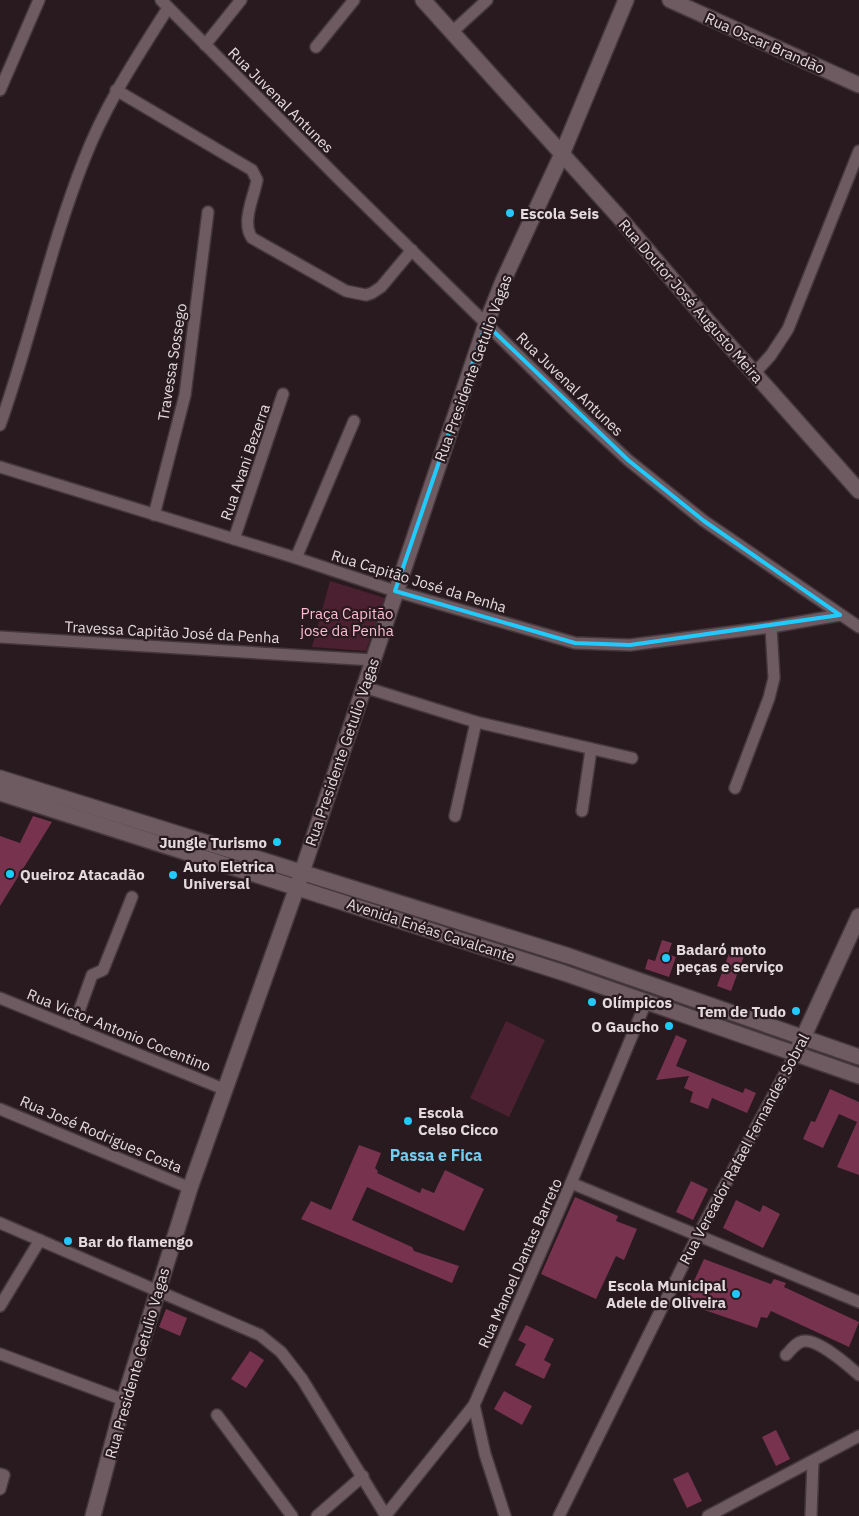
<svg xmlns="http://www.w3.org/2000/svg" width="859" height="1516" font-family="'IBM Plex Sans',sans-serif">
<rect width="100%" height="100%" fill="#291a1f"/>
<!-- green -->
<g fill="#4b2031">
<polygon points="330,581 385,598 366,651 312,647"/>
<polygon points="506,1021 545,1040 509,1117 470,1098"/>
</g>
<!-- building -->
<g fill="#77334e">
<polygon points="33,816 52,822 0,906 0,836 20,843"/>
<polygon points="662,940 672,943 668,954 676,957 669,977 645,969 648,959 655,961"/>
<polygon points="731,948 745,953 731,991 717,986"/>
<polygon points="676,1035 687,1040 676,1066 743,1093 745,1088 756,1093 747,1113 712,1098 708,1109 690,1102 693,1092 684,1088 689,1076 656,1080"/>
<polygon points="830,1089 859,1102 859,1175 837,1167 857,1122 839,1114 823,1148 803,1139 811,1121 815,1122"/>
<polygon points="359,1145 381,1153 375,1168 378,1171 377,1173 420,1193 422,1188 434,1193 445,1170 484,1189 464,1231 367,1187 352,1220 412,1247 414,1251 459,1266 452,1283 301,1219 311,1201 331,1210"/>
<polygon points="691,1181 708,1189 693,1220 676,1212"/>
<polygon points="575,1197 618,1216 616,1221 637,1229 624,1260 616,1256 596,1299 541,1274"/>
<polygon points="736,1200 760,1212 763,1205 780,1214 763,1248 723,1228"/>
<polygon points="704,1259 771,1284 774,1279 786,1283 784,1287 859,1322 849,1347 771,1311 767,1318 761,1317 757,1328 684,1303"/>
<polygon points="166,1309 187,1318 180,1336 159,1327"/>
<polygon points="526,1325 554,1339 544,1360 551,1364 544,1379 515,1365 526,1344 518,1340"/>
<polygon points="250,1351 264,1360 246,1388 231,1379"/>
<polygon points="504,1391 532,1406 522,1425 494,1409"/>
<polygon points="776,1430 790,1459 776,1466 762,1437"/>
<polygon points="688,1472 702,1501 687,1508 673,1479"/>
</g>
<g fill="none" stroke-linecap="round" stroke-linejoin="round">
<defs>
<g id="minor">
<polyline points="161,0 341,181 574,410 628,460 704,521 859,627"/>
<polyline points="451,33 487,0"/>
<polyline points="205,45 241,0"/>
<polyline points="316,47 354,0"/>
<polyline points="0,90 39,0"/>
<path d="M116,90L252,170L257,180C254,197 241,222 252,238L346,291L366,295L372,293L381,287L412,250"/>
<polyline points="754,374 771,355 788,329 859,151"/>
<path d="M0,425C31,338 50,246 84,160C105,105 137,57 168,8"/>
<polyline points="0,467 296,558 395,591 575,643 630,645 771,627 840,615"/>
<polyline points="154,515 185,395 208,212"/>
<polyline points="234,539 283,394"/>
<polyline points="296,558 354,421"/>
<polyline points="0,637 373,660"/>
<polyline points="364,687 476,722 632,758"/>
<polyline points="735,788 769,698 774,678 771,627"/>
<polyline points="582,811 591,750"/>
<polyline points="455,816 476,722"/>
<polyline points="0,998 226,1090"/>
<polyline points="73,1028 92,975 103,970 132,897"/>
<polyline points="0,1109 190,1188"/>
<polyline points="571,1183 859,1302"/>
<polyline points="0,1223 260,1335 281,1352 302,1379 386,1516"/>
<polyline points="0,1306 40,1240"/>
<polyline points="0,1354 124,1400"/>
<path d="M786,1355C791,1350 797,1341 805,1341C819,1340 849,1366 859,1375"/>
<polyline points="474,1405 485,1454 505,1516"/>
<polyline points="217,1415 292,1516"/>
<polyline points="0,1474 4,1475 0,1489"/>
<polyline points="386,1515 474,1405 571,1183 646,1002"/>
<polyline points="317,1516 363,1476"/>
<polyline points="559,1516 698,1235 796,1053"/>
<polyline points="708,1516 859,1436"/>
<polyline points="811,1516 813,1461"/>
</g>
<g id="tertiary">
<polyline points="423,0 619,217 705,318 859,491"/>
<polyline points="670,0 859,85"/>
<polyline points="796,1053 859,916"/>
<polyline points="93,1516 124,1400 190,1188 297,887 486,324 503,281 562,154 626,0"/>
</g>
<g id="secondary">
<polyline points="0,778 569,956 859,1057"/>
<polyline points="0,793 564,973 859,1076"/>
</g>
</defs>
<!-- minor casing -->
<use href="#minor" stroke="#44383c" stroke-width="14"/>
<!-- tertiary casing -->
<use href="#tertiary" stroke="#44383c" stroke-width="18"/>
<!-- secondary casing -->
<use href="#secondary" stroke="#44383c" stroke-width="18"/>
<!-- minor -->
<use href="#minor" stroke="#6d5b61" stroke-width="11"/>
<!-- tertiary -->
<use href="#tertiary" stroke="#6d5b61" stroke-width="15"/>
<!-- secondary -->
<use href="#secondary" stroke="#6d5b61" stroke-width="15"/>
</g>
<!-- marked area -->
<path fill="none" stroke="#21c9fd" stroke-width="4" stroke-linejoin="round" d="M486,324L628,460L704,521L840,615L630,645L575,643L395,591Z"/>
<!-- markers -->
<g fill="#21c9fd" stroke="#291a1f" stroke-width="2">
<circle cx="510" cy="213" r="5"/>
<circle cx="277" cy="842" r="5"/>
<circle cx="10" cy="874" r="5"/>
<circle cx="173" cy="875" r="5"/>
<circle cx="666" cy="958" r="5"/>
<circle cx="592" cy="1002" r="5"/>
<circle cx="796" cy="1011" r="5"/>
<circle cx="669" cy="1026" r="5"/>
<circle cx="408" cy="1121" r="5"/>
<circle cx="68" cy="1241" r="5"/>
<circle cx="736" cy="1294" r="5"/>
</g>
<g text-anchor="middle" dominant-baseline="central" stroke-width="4.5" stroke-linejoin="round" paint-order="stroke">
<!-- street labels -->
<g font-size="15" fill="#e4dadd" stroke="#291a1f">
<text transform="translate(765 43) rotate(24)">Rua Oscar Brandão</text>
<text transform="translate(281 100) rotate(45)">Rua Juvenal Antunes</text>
<text transform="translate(691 301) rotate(49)">Rua Doutor José Augusto Meira</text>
<text transform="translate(172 362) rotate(-81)">Travessa Sossego</text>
<text transform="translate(473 368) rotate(-70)">Rua Presidente Getulio Vagas</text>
<text transform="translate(570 384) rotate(44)">Rua Juvenal Antunes</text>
<text transform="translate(245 462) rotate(-71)">Rua Avani Bezerra</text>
<text transform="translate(419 581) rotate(17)">Rua Capitão José da Penha</text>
<text transform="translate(172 632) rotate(3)">Travessa Capitão José da Penha</text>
<text transform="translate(342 752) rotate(-71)">Rua Presidente Getulio Vagas</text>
<text transform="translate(431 930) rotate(18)">Avenida Enéas Cavalcante</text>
<text transform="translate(119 1030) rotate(22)">Rua Victor Antonio Cocentino</text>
<text transform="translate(101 1134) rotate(23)">Rua José Rodrigues Costa</text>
<text transform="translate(744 1149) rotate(-62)">Rua Vereador Rafael Fernandes Sobral</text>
<text transform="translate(520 1263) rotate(-66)">Rua Manoel Dantas Barreto</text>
<text transform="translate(137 1363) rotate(-74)">Rua Presidente Getulio Vagas</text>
</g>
<!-- poi labels -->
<g font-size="15" font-weight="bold" fill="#e4dadd" stroke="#291a1f" text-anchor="start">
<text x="520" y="213">Escola Seis</text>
<text x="267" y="842" text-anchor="end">Jungle Turismo</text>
<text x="183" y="866">Auto Eletrica<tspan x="183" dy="17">Universal</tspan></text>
<text x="20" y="874">Queiroz Atacadão</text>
<text x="676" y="949">Badaró moto<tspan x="676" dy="17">peças e serviço</tspan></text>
<text x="602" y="1002">Olímpicos</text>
<text x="786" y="1011" text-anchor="end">Tem de Tudo</text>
<text x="659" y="1026" text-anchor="end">O Gaucho</text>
<text x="418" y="1112">Escola<tspan x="418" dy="17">Celso Cicco</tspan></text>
<text x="78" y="1241">Bar do flamengo</text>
<text x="726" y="1285" text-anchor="end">Escola Municipal<tspan x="726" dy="17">Adele de Oliveira</tspan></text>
</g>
<!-- park labels -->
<g font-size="15" fill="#fdbdd2" stroke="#291a1f">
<text x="347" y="613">Praça Capitão<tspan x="347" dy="17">jose da Penha</tspan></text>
</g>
<!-- neighbourhood labels -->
<g font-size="16" font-weight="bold" fill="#73cdf1" stroke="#291a1f">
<text x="436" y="1155">Passa e Fica</text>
</g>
</g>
</svg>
